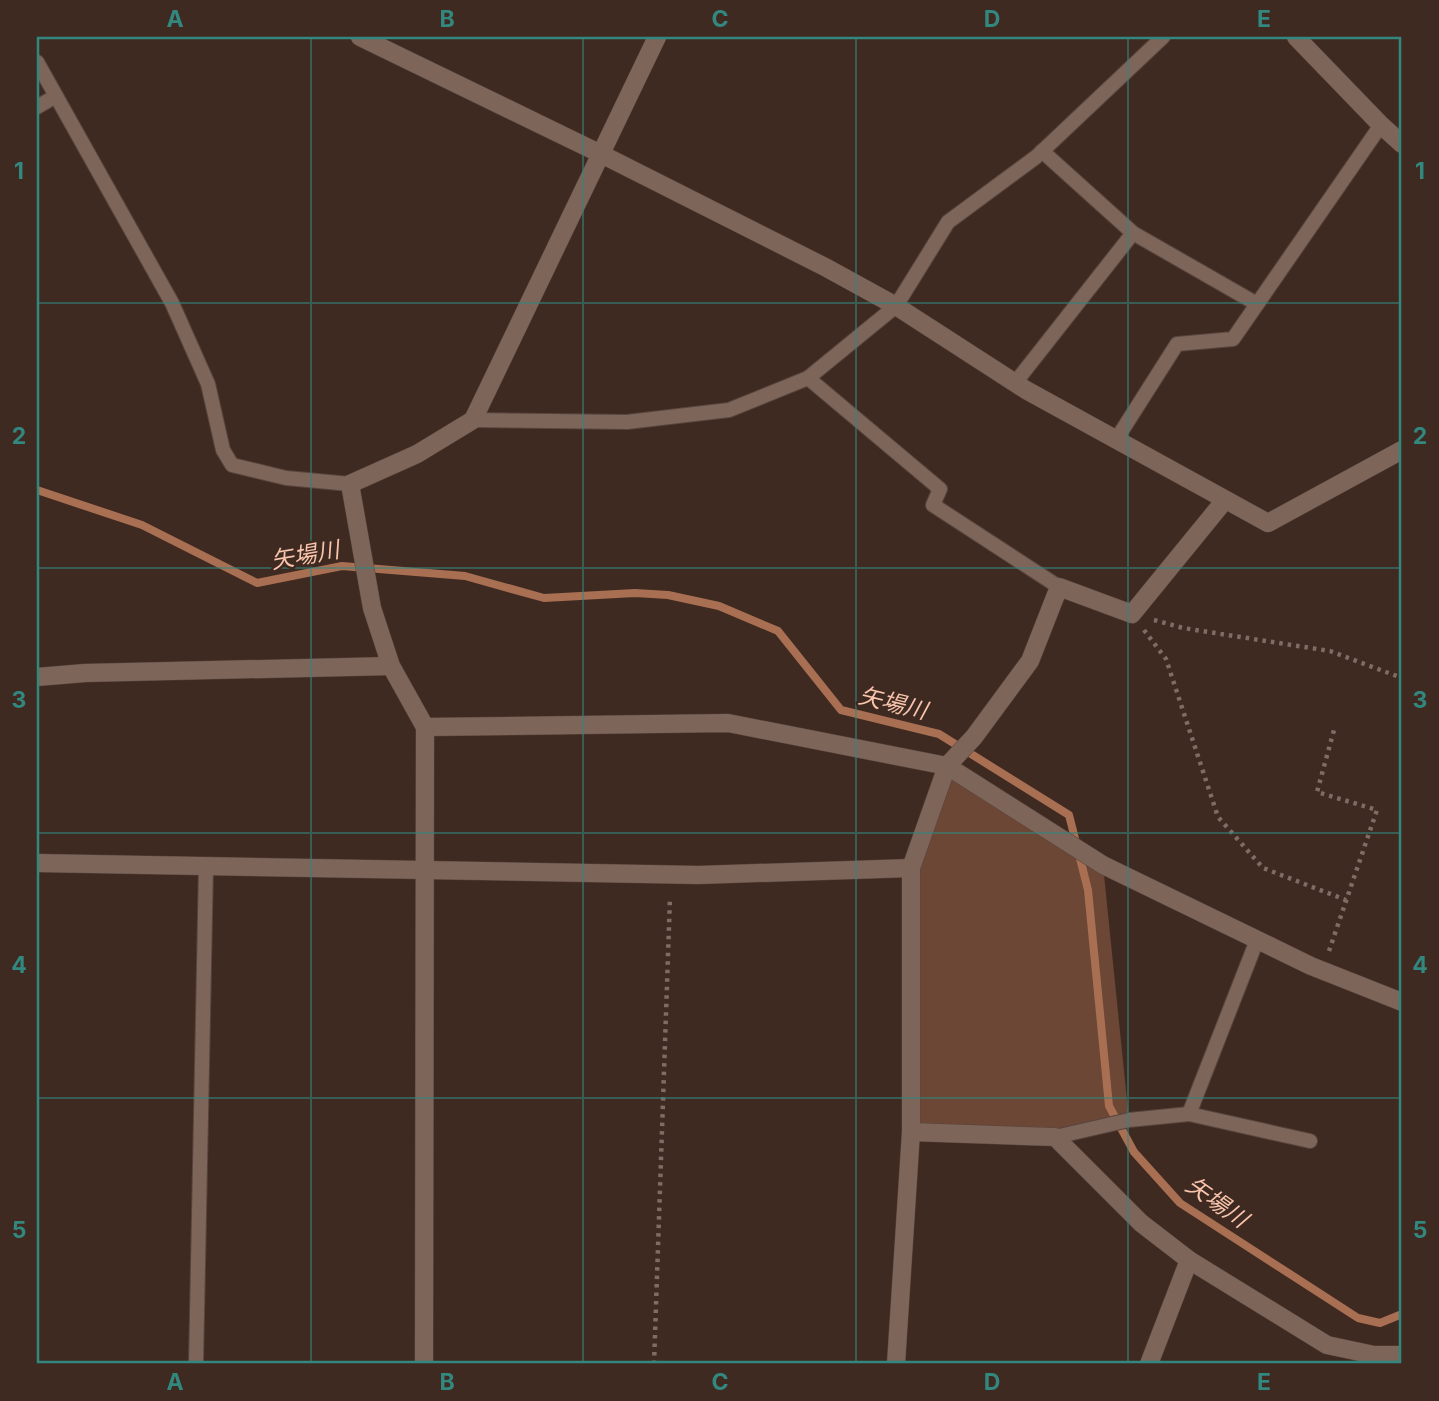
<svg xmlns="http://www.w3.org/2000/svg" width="1439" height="1401" font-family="Inter,'Noto Sans JP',sans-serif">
<rect width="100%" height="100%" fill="#3f2a21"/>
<!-- green -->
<polygon fill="#6c4736" points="947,766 1103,865 1129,1120 1055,1137 911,1132 911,869"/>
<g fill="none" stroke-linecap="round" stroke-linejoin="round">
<!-- stream -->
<polyline stroke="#a86f53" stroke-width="8" points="37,490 142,525 257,583 342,566 465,576 544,598 635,593 668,595 719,606 778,631 841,710 939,734 1069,815 1088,890 1109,1106 1134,1152 1180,1203 1358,1318 1380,1323 1402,1314"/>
<defs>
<g id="lane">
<polyline points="37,62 172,303 208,384 223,450 232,465 286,478 350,484"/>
<polyline points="37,107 56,96"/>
<polyline points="1042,151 1133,233 1257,304"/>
<polyline points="808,378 940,489 933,505 1059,587"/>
<polyline points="1015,383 1133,233"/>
<polyline points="473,420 627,422 729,410 808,378 896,306 948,222 1036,157 1163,37"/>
<polyline points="1116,440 1177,344 1233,339 1381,125"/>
<polyline points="1189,1114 1257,940"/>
<polyline points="1055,1137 1129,1120 1189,1114 1310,1141"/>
<polyline points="196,1364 206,866"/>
</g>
<g id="street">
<polyline points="360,37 601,154 825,267 896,306 1026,390 1268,523 1402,450"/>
<polyline points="1296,37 1381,125 1402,144"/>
<polyline points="37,677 85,673 391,666"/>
<polyline points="425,727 728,723 947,766 1103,865 1311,966 1402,1002"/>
<polyline points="37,863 699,875 911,868"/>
<polyline points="911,1132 1055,1137 1141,1223 1189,1260 1327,1345 1374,1355 1402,1355"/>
<polyline points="424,1364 425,727 391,666 372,608 350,484 417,454 473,420 657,37"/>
<polyline points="896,1364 911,1132 911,868 947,766 974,737 1030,661 1059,587 1132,614 1225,500"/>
<polyline points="1149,1364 1189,1260"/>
</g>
</defs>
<!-- lane casing -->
<use href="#lane" stroke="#57453e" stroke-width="16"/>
<!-- street casing -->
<use href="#street" stroke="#57453e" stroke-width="19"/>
<!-- path -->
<g stroke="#7f6c64" stroke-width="4.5" stroke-dasharray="3.5 5" stroke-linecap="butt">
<polyline points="1154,620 1183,628 1330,651 1402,678"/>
<polyline points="1144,630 1166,659 1218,817 1263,868 1346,900"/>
<polyline points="1329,951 1377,810 1317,792 1334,730"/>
<polyline points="654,1364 670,897"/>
</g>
<!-- lane -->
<use href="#lane" stroke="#7d655a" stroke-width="14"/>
<!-- street -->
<use href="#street" stroke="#7d655a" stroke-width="18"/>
</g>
<!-- grid -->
<path fill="none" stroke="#32877f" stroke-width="2" stroke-opacity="0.55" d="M311,37V1364M583,37V1364M856,37V1364M1128,37V1364M37,303H1402M37,568H1402M37,833H1402M37,1098H1402"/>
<g text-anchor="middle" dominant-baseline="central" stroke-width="5" stroke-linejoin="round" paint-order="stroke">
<!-- water labels -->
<g font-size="23" font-style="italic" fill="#f8c4ac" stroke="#3f2a21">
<text transform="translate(305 555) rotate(-10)">矢場川</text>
<text transform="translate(893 703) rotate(14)">矢場川</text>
<text transform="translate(1217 1202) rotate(35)">矢場川</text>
</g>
</g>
<!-- border -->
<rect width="1439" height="1401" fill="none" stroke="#3f2a21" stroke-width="77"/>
<rect x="38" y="38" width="1362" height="1324" fill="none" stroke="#32877f" stroke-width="2.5"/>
<g font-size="23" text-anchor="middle" font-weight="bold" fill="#32877f">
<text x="175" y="27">A</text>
<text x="447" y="27">B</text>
<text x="720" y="27">C</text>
<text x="992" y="27">D</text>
<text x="1264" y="27">E</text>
<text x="19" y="179">1</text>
<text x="1420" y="179">1</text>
<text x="19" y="444">2</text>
<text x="1420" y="444">2</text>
<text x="19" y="708">3</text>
<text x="1420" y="708">3</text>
<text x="19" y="973">4</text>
<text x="1420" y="973">4</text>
<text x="19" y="1238">5</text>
<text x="1420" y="1238">5</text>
<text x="175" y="1390">A</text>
<text x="447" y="1390">B</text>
<text x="720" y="1390">C</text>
<text x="992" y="1390">D</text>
<text x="1264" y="1390">E</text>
</g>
</svg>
